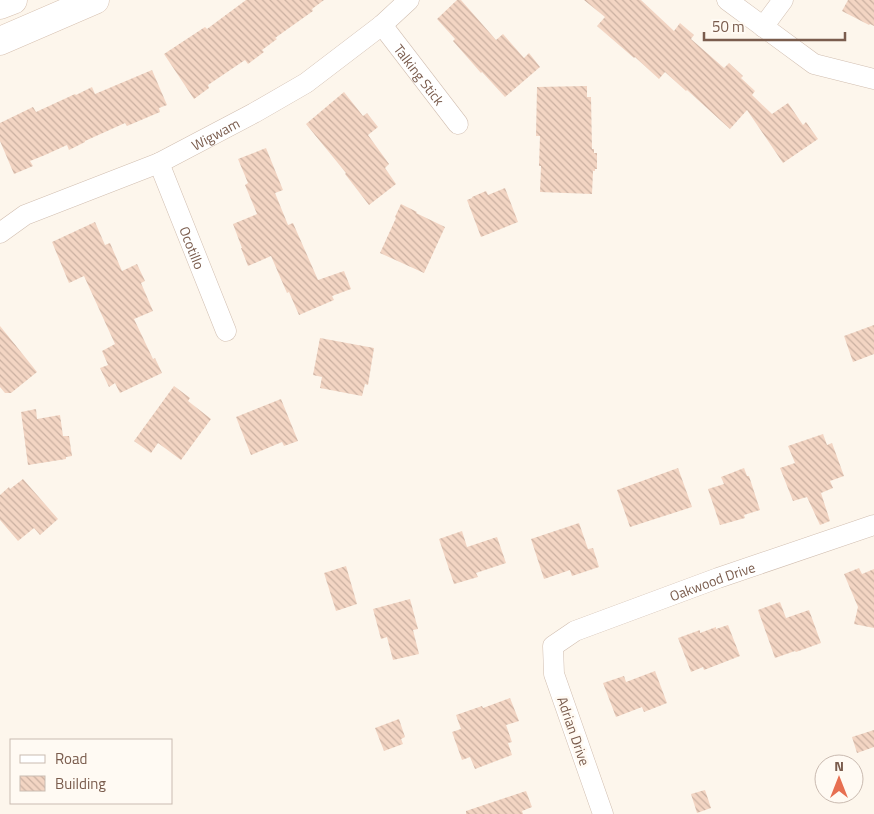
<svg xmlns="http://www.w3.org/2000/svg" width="874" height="814" font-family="'Titillium Web',sans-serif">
<defs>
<pattern id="building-back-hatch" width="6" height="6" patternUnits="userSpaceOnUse" patternTransform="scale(1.25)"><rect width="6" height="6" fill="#f3d5c3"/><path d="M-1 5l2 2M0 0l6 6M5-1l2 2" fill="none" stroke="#cab0a1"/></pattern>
</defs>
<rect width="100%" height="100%" fill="#fdf6ec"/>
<!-- building -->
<g fill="url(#building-back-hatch)">
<polygon points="246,0 324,0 312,9 313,11 275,38 277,39 262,50 264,52 248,64 245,60 208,85 209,88 194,99 164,54 205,27 207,29"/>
<polygon points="457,0 461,0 496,40 503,34 524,58 529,53 540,67 505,97 482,72 481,73 453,41 455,39 437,19"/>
<polygon points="584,0 641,0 674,31 680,23 694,35 691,39 724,68 729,63 743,76 741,78 755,91 752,95 772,114 788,103 803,125 806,122 818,139 783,163 747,110 730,129 687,90 686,91 665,72 659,79 635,57 634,58 597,26 605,17"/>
<polygon points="848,0 874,0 874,26 870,24 869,25 842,11"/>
<polygon points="152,70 167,105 159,108 160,112 127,126 125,123 85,141 85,142 69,150 67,145 45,155 30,161 33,166 14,174 0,141 0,123 33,107 36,112 75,94 76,95 92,87 95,94"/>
<polygon points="587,86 587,97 591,97 592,149 594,149 594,153 597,153 597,169 595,169 595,171 593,171 592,194 540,192 541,166 539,166 540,136 536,136 537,87"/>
<polygon points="344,92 363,116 367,113 378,127 368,135 389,164 385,168 396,184 369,205 345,174 346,173 306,124"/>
<polygon points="266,148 283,190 275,193 288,225 293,223 318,280 344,271 351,289 332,296 334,300 299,315 289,292 287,293 271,256 248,266 241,248 242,248 233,224 257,214 245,185 248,183 238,159"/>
<polygon points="505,188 518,222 481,237 467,200 472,198 472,197 486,191 488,195"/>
<polygon points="401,204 417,212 416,213 445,227 424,273 380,253 396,218 395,217"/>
<polygon points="95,222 105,245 110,243 122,271 137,264 145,281 141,283 153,311 134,319 153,359 155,358 162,373 120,393 115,383 109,387 100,368 108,365 102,351 115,344 84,276 69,283 52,242"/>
<polygon points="874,325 874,354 853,362 844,336"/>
<polygon points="0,326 37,372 11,393 5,393 0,387"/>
<polygon points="320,338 374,348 368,385 365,384 362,396 320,388 322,377 313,375"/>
<polygon points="174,386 190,398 188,401 211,419 181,460 158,443 151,453 134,441"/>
<polygon points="281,399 298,441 284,446 282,442 251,455 236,417"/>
<polygon points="36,409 37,419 60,415 63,436 69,436 72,456 66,457 66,459 28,465 21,412"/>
<polygon points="823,434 827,445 832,443 844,476 830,481 833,488 821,493 830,521 820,525 807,497 793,501 780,468 795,463 788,446"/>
<polygon points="678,468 692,507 630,527 617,490"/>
<polygon points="744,468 747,476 749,476 760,510 744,515 745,518 720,525 708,489 724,484 721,477"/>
<polygon points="23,479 58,519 40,535 34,528 18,541 0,520 0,495 9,487 10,489"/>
<polygon points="579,523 588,549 593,548 599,567 572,576 570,570 544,579 531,539"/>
<polygon points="462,531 467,547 497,537 506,563 476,573 478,577 454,584 439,539"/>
<polygon points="346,566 357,604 336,611 324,573"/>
<polygon points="859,568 862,574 874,569 874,628 854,624 858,607 844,574"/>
<polygon points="410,599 418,629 413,630 419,654 393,660 387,637 381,639 373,609"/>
<polygon points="780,602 786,618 809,610 821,643 796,652 795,651 775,658 758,610"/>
<polygon points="728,625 740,656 704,670 703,667 691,672 678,638 700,630 700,633 716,627 716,629"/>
<polygon points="655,671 667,703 644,712 642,707 616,717 603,683 624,676 626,682"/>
<polygon points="510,698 519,721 506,725 512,742 508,743 512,755 475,769 470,757 462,760 452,732 461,729 456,715 482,706 483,708"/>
<polygon points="399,719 405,737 401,739 403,744 384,751 375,728"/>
<polygon points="874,730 874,747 857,753 852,737"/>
<polygon points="705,790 711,808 697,813 691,794"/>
<polygon points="526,791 532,807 522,811 523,814 466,814 466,811"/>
</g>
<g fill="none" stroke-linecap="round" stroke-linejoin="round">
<defs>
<g id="street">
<polyline points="727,0 814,64 874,79"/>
<path id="s1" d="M382,25L458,124"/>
<polyline points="763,27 783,0"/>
<path id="s2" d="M159,163L226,331"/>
<path id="s3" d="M0,233L25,215L159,163L254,113L306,83L382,25L409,0"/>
<path id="s4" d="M603,814L554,674L553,646L575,631L718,578L874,525"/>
</g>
<g id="secondary">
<polyline points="0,5 13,0"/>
<polyline points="0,41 95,0"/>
</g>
</defs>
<!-- street casing -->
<use href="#street" stroke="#d1beb0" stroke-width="21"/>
<!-- secondary casing -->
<use href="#secondary" stroke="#d6c0b0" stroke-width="29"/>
<!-- street -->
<use href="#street" stroke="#fff" stroke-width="20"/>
<!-- secondary -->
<use href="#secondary" stroke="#fff" stroke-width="28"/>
</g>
<g text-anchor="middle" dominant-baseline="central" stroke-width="5" stroke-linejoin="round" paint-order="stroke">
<!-- street labels -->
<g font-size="14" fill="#7a5c4d" stroke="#fffaf3">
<text stroke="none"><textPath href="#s1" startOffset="62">Talking Stick</textPath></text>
<text stroke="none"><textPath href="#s3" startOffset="238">Wigwam</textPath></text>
<text stroke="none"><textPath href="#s2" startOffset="91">Ocotillo</textPath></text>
<text stroke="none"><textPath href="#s4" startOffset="349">Oakwood Drive</textPath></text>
<text transform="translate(574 731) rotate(71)">Adrian Drive</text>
</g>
</g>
<!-- legend -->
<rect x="10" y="739" width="162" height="65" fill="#fffaf3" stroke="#cabbb1"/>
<rect x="20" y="755" width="25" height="8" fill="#ffffff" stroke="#cabbb1"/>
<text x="55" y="764" font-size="15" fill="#7a5c4d">Road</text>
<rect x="20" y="776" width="25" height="15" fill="url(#building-back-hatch)" stroke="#cabbb1"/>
<text x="55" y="789" font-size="15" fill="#7a5c4d">Building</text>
<!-- north arrow -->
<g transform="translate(839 779)"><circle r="24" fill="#fffaf3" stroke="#cabbb1"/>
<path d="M0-4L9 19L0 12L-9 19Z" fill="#e76f51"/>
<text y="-8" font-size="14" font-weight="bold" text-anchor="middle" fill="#7a5c4d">N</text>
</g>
<!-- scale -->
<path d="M704 32v8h141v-8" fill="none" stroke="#7a5c4d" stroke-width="2.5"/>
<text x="712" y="32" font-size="15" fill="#7a5c4d" stroke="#fffaf3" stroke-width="4" paint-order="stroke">50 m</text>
</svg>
